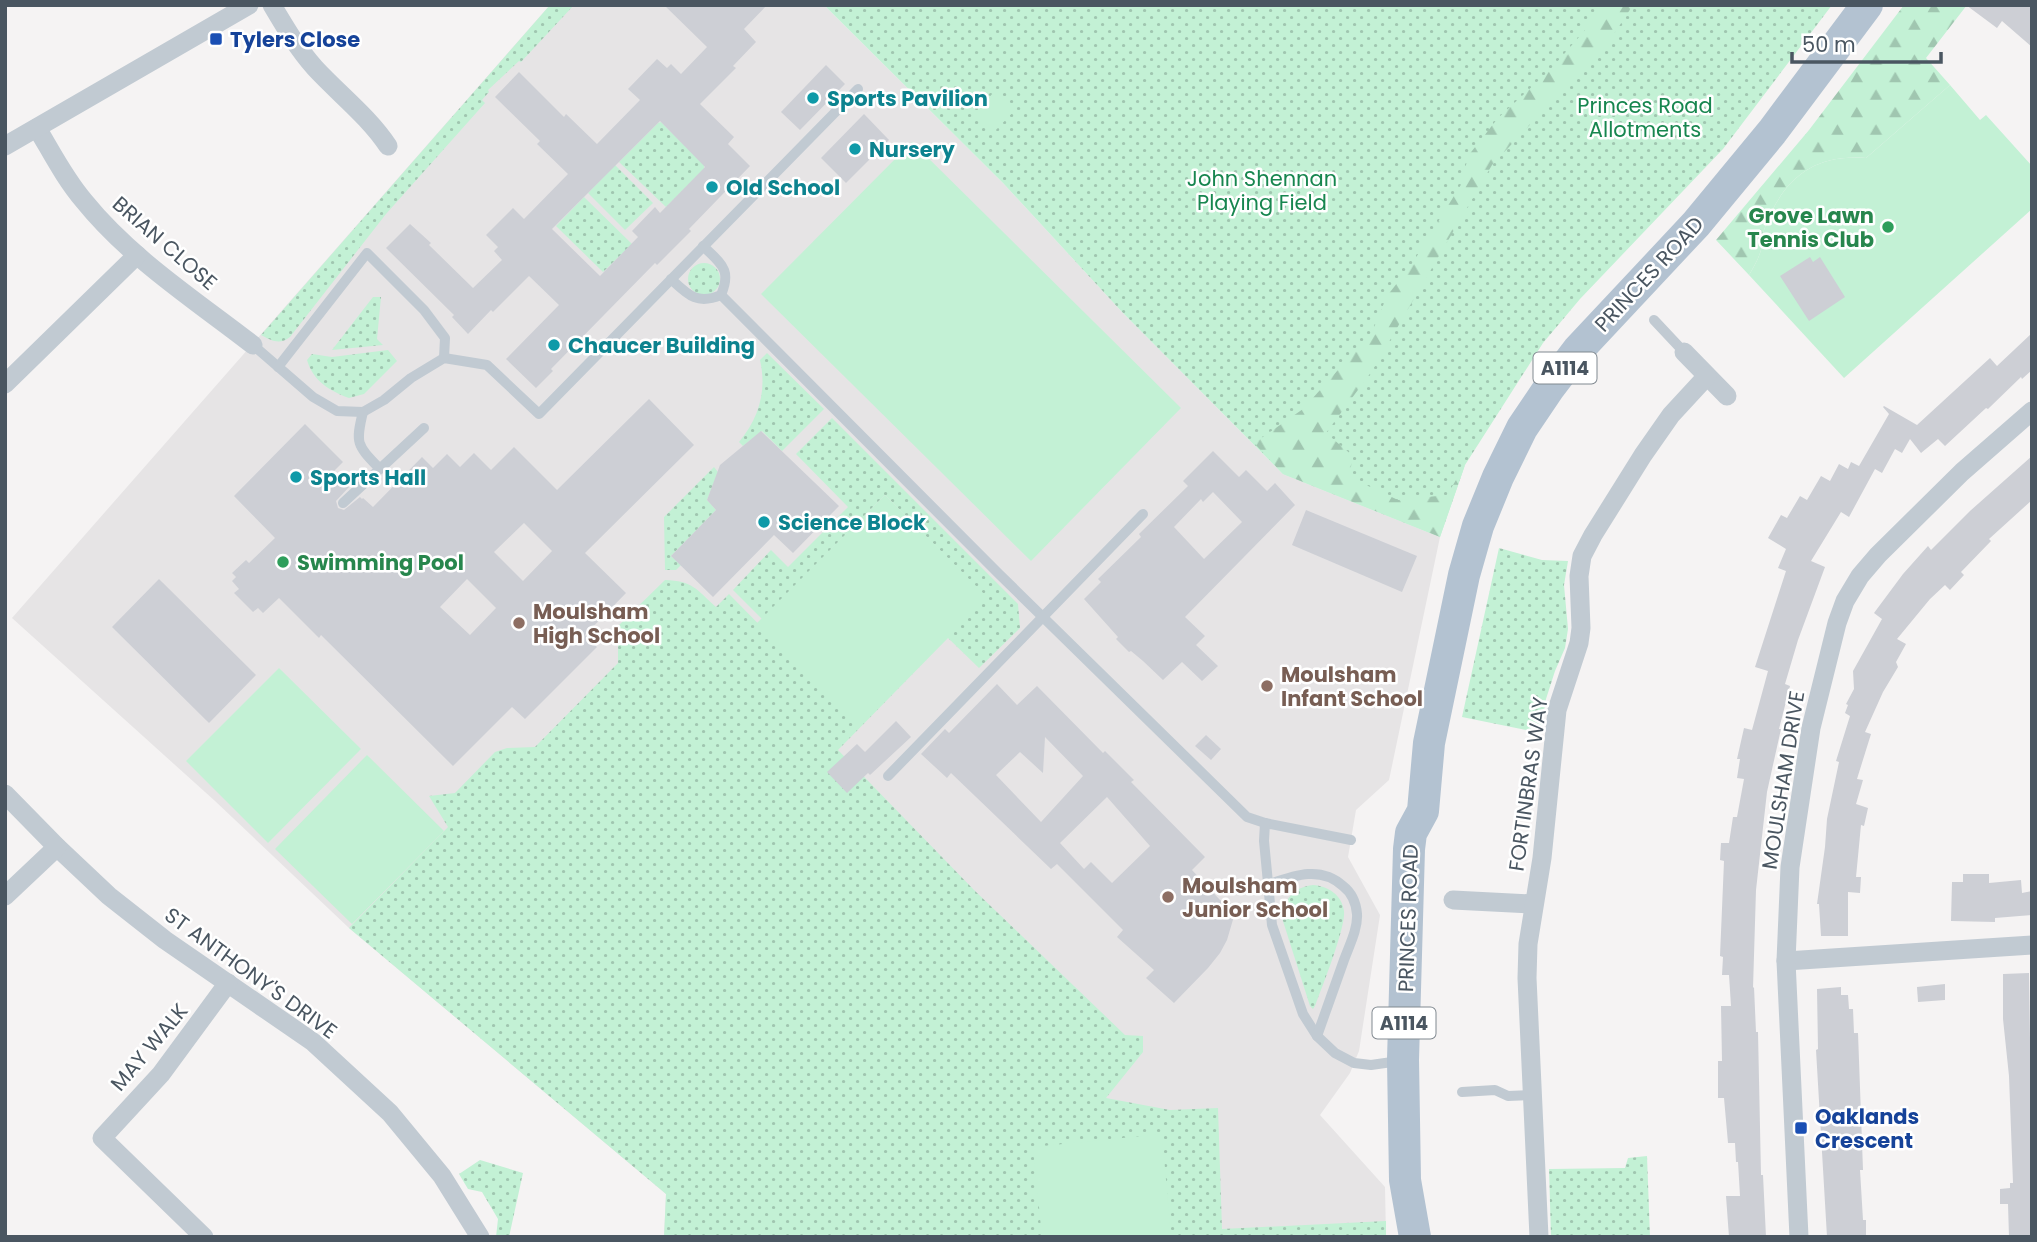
<svg xmlns="http://www.w3.org/2000/svg" width="2037" height="1242" font-family="Poppins,sans-serif">
<defs>
<pattern id="green-dots" width="8" height="8" patternUnits="userSpaceOnUse" patternTransform="scale(1.75)"><rect width="8" height="8" fill="#c3f1d5"/><path d="M2 2h.1M6 6h.1" fill="none" stroke="#a0c6b0" stroke-width="1.8" stroke-linecap="round"/></pattern>
<pattern id="forest-firs" width="22" height="20" patternUnits="userSpaceOnUse" patternTransform="scale(1.75)"><rect width="22" height="20" fill="#c3f1d5"/><path d="M5 1l3.5 6h-7zM16 11l3.5 6h-7z" fill="#a0c6b0"/></pattern>
</defs>
<rect width="100%" height="100%" fill="#f5f3f3"/>
<!-- education -->
<polygon fill="#e6e4e5" points="550,5 824,5 1003,183 1122,312 1283,474 1440,537 1389,780 1356,810 1348,857 1380,915 1359,1051 1350,1073 1320,1115 1385,1187 1386,1237 664,1237 666,1194 349,928 215,801 12,618"/>
<!-- green -->
<g fill="url(#green-dots)">
<path d="M550,5H574L521,62L519,61L488,90L489,92L482,100L485,103L386,214L290,337C280,345 272,341 261,335Z"/>
<polygon points="824,5 1832,5 1723,149 1580,299 1543,343 1465,465 1440,537 1283,474 1122,312 1003,183"/>
<polygon points="661,122 704,165 704,169 666,207 619,162 658,123"/>
<polygon points="615,165 653,203 625,230 588,193"/>
<polygon points="584,197 632,244 603,272 556,226"/>
<circle cx="704" cy="279" r="16"/>
<polygon points="373,297 381,297 377,339 383,345 332,350"/>
<path d="M388,350L397,361L364,394L349,398C330,391 313,381 307,360L312,354L332,357Z"/>
<path d="M767,353L824,409L782,451L762,431L743,446L739,442C759,418 767,391 760,360Z"/>
<path d="M832,418L1018,604L1020,628L979,668L948,638L838,750L974,890L1125,1035L1143,1036V1052L1106,1098L1170,1110L1218,1108L1222,1229L1386,1221V1237H664L666,1194L349,928L448,827L429,796L455,793L495,752L507,748L535,747L618,663V626L665,580C693,581 696,589 716,607L729,594L856,723L984,595L885,495L762,619L733,590L771,550L788,567L848,507L796,454Z"/>
<polygon points="714,467 718,472 707,500 716,510 671,556 681,565 676,570 665,570 664,517"/>
<polygon points="1499,548 1542,560 1568,561 1564,585 1568,629 1565,648 1555,671 1546,699 1541,733 1462,717"/>
<path d="M1313,885C1328,886 1342,895 1344,911C1346,927 1322,987 1315,1006L1313,1009L1310,1006L1282,918C1284,899 1294,887 1313,885Z"/>
<polygon points="1647,1156 1650,1237 1551,1237 1549,1169 1625,1168 1628,1158"/>
<polygon points="480,1160 523,1173 509,1237 496,1237 498,1219 482,1192 468,1189 459,1174"/>
</g>
<!-- forest -->
<g fill="url(#forest-firs)">
<polygon points="1607,5 1633,5 1610,40 1492,165 1372,371 1326,433 1353,456 1349,477 1398,500 1447,495 1465,465 1440,537 1283,474 1254,443 1303,409 1372,332 1387,296 1412,264 1462,183 1468,156 1498,118 1550,70"/>
<path d="M1904,5H1967L1926,58L1950,85L1866,158C1812,154 1782,180 1764,230C1762,235 1763,240 1762,246C1760,256 1754,267 1749,275L1716,240L1809,130Z"/>
</g>
<!-- pitch -->
<g fill="#c3f1d5">
<path d="M1950,85L1980,120L1986,115L2032,166V209L1844,378L1749,275C1754,267 1760,256 1762,246C1763,240 1762,235 1764,230C1782,180 1812,154 1866,158Z"/>
<polygon points="993,93 1014,111 995,131 976,112"/>
<polygon points="912,142 1181,408 1031,561 761,294"/>
<polygon points="885,495 985,595 856,724 756,624"/>
<polygon points="279,668 361,749 268,843 186,761"/>
<polygon points="367,755 444,831 352,924 275,849"/>
<polygon points="1162,1134 1171,1237 1042,1237 1033,1147"/>
</g>
<!-- building -->
<g fill="#cdcfd5" fill-rule="evenodd">
<path d="M664,5H767L744,29L756,42L733,66L736,68L700,104L734,137L728,144L750,166L689,229L691,231L657,265L655,263L551,369L553,371L536,388L506,359L559,305L529,276L493,312L491,310L468,334L452,317L454,315L386,248L410,224L431,243L429,245L473,288L502,260L494,251L498,247L486,235L513,208L524,219L568,174L537,144L540,141L495,97L519,72L564,117L566,114L597,144L640,100L628,89L657,59L667,68L671,64L681,74L707,47ZM660,121L705,167L660,213L655,207L632,231L638,237L600,276L552,229Z"/>
<polygon points="1966,5 2032,5 2032,47 2002,21 1997,28"/>
<polygon points="826,65 845,84 800,130 781,112"/>
<polygon points="864,114 889,140 846,183 821,158"/>
<polygon points="1810,257 1813,262 1820,257 1845,297 1809,321 1780,276"/>
<polygon points="2032,333 2032,370 2022,379 2021,377 1988,409 1986,408 1945,446 1938,439 1921,453 1910,439 1902,453 1895,449 1882,473 1875,469 1849,517 1841,512 1811,561 1825,567 1798,640 1785,684 1790,686 1779,729 1781,729 1767,792 1756,890 1753,988 1754,987 1756,1032 1758,1032 1761,1175 1763,1175 1766,1237 1729,1237 1726,1196 1740,1196 1738,1162 1736,1162 1735,1143 1728,1143 1724,1098 1718,1098 1718,1061 1722,1061 1721,1006 1731,1006 1729,975 1722,975 1723,957 1720,956 1724,861 1720,860 1721,843 1729,843 1733,817 1737,817 1744,779 1737,778 1740,759 1737,759 1744,728 1752,730 1768,671 1755,667 1786,571 1778,568 1786,549 1768,538 1781,515 1787,518 1800,496 1807,500 1821,476 1830,481 1839,464 1848,469 1851,462 1859,466 1889,414 1883,407 1884,406 1917,425 1990,358 1997,366"/>
<path d="M649,399L694,445L585,553L626,593L585,635L597,647L525,719L512,707L453,766L321,635L319,638L279,598L263,613L258,608L253,612L234,593L239,589L232,581L236,577L232,573L246,560L249,563L275,538L234,496L305,424L343,462L334,471L349,487L336,501L338,508L344,510L360,497L362,499L363,498L373,507L422,457L433,468L447,454L460,467L474,453L491,470L514,447L557,490ZM524,523L552,551L523,581L494,552ZM467,579L496,608L470,635L440,607Z"/>
<polygon points="761,431 839,506 793,553 774,535 713,597 671,556 716,510 707,500 720,465"/>
<path d="M1213,451L1239,477L1246,470L1267,491L1275,483L1295,505L1185,617L1205,636L1196,645L1218,666L1202,681L1182,662L1163,680L1143,661L1131,651L1129,652L1116,639L1118,637L1084,599L1101,582L1098,579L1141,537L1139,534L1188,486L1183,481ZM1213,492L1242,522L1204,559L1174,527L1201,499L1203,502Z"/>
<polygon points="2032,456 2032,500 1989,539 1991,541 1961,572 1964,575 1950,590 1945,585 1930,599 1897,639 1906,644 1896,662 1898,667 1883,692 1865,732 1871,734 1857,779 1863,780 1856,804 1868,808 1864,826 1861,825 1856,877 1861,877 1860,893 1848,892 1848,936 1821,936 1819,904 1817,904 1825,847 1827,819 1839,762 1836,761 1850,716 1845,713 1848,705 1846,704 1854,689 1853,671 1882,619 1874,613 1903,574 1928,546 1931,550 1970,511"/>
<polygon points="1306,510 1417,556 1402,592 1292,545"/>
<polygon points="159,579 256,675 209,723 112,627"/>
<path d="M997,684L1017,705L1037,686L1103,753L1105,751L1134,780L1131,782L1205,857L1192,870L1220,900L1237,906L1227,940L1220,953L1208,968L1174,1003L1146,978L1154,970L1117,937L1123,930L1057,864L1051,869L951,773L947,778L921,754L945,729L949,733ZM1045,737L1083,776L1041,822L996,775L1020,752L1043,773ZM1107,797L1150,846L1112,883L1091,862L1084,869L1060,843Z"/>
<polygon points="896,721 911,737 870,775 868,773 847,793 827,772 857,744 865,752"/>
<polygon points="1206,735 1221,749 1211,760 1195,746"/>
<polygon points="1963,874 1989,874 1989,883 2021,880 2022,893 2032,891 2032,915 1995,918 1995,922 1951,921 1952,882 1963,882"/>
<polygon points="2029,973 2030,1038 2032,1037 2032,1237 2009,1237 2008,1204 2000,1204 2000,1189 2010,1188 2010,1183 2013,1183 2009,1076 2003,1019 2003,974"/>
<polygon points="1945,984 1945,1000 1918,1002 1917,987"/>
<polygon points="1841,987 1841,995 1848,995 1849,1009 1853,1009 1854,1033 1858,1033 1863,1170 1860,1170 1863,1220 1866,1220 1866,1237 1827,1237 1816,1050 1818,1049 1817,989"/>
</g>
<g fill="none" stroke-linecap="round" stroke-linejoin="round">
<!-- service -->
<g stroke="#c1cad2" stroke-width="10">
<path d="M671,279C688,295 697,305 721,295C732,269 721,264 703,246"/>
<polyline points="721,295 999,574 1247,817 1265,823 1351,840"/>
<polyline points="1654,320 1684,352"/>
<polyline points="253,345 313,397 337,411 363,412 384,400 411,378 444,358 487,365 539,414 858,89"/>
<polyline points="278,367 367,253 424,310 445,338 444,358"/>
<path d="M363,412C355,444 357,445 380,469"/>
<polyline points="343,503 424,428"/>
<polyline points="888,776 1143,514"/>
<polyline points="1265,823 1264,841 1272,925 1303,1014 1317,1036 1335,1053 1354,1063 1371,1065 1399,1061"/>
<path d="M1267,885C1293,876 1320,865 1343,886C1352,893 1356,902 1357,914C1358,929 1349,946 1344,960C1335,985 1326,1011 1317,1036"/>
<polyline points="1462,1092 1495,1090 1508,1096 1533,1095"/>
</g>
<!-- minor -->
<g stroke="#c1cad2" stroke-width="19">
<path d="M272,5C285,27 298,49 315,68C339,94 368,116 388,146"/>
<path d="M37,128C52,153 65,179 84,201C130,258 195,300 253,345"/>
<polyline points="5,146 249,5"/>
<polyline points="1684,352 1727,396"/>
<polyline points="5,384 137,255"/>
<polyline points="5,794 57,847 109,896 165,940 313,1042 390,1113 442,1176 480,1237"/>
<polyline points="5,896 57,847"/>
<polyline points="1453,900 1533,904"/>
<polyline points="1786,961 2032,945"/>
<polyline points="204,1237 102,1138 161,1074 228,983"/>
<polyline points="1539,1237 1527,978 1528,944 1542,858 1557,710 1579,643 1581,628 1579,576 1582,556 1593,535 1643,455 1671,415 1707,376"/>
<polyline points="1799,1237 1786,961 1790,867 1811,728 1837,623 1845,601 1860,576 1878,555 1962,472 2032,411"/>
</g>
<!-- primary -->
<polyline stroke="#b3c2d1" stroke-width="32" points="1415,1237 1405,1180 1403,1060 1409,849 1411,833 1423,811 1429,743 1464,575 1478,526 1498,477 1522,428 1549,388 1578,350 1696,224 1772,132 1867,5"/>
</g>
<!-- markers -->
<g fill="#1a4fb4" stroke="#fff" stroke-width="2.5">
<rect x="209" y="32" width="14" height="14" rx="3.5"/>
<rect x="1794" y="1121" width="14" height="14" rx="3.5"/>
</g>
<g fill="#0f9aa8" stroke="#fff" stroke-width="2.5">
<circle cx="813" cy="98" r="7"/>
<circle cx="855" cy="149" r="7"/>
<circle cx="712" cy="187" r="7"/>
<circle cx="554" cy="345" r="7"/>
<circle cx="296" cy="477" r="7"/>
<circle cx="764" cy="522" r="7"/>
</g>
<g fill="#2e9e5b" stroke="#fff" stroke-width="2.5">
<circle cx="1888" cy="227" r="7"/>
<circle cx="283" cy="562" r="7"/>
</g>
<g fill="#8d6e63" stroke="#fff" stroke-width="2.5">
<circle cx="519" cy="623" r="7"/>
<circle cx="1267" cy="686" r="7"/>
<circle cx="1168" cy="897" r="7"/>
</g>
<g text-anchor="middle" dominant-baseline="central" stroke-width="5" stroke-linejoin="round" paint-order="stroke">
<!-- shield labels -->
<g fill="#fff" stroke="#808990" stroke-width="2">
<rect x="1533.5" y="352.5" width="63" height="31" rx="5"/>
<rect x="1372.5" y="1007.5" width="63" height="31" rx="5"/>
</g>
<g font-size="19" font-weight="bold" fill="#4a5661">
<text x="1565" y="368">A1114</text>
<text x="1404" y="1023">A1114</text>
</g>
<!-- transit labels -->
<g font-size="21" font-weight="bold" fill="#164399" stroke="#fff" text-anchor="start">
<text x="230" y="39">Tylers Close</text>
<text x="1815" y="1116">Oaklands<tspan x="1815" dy="24">Crescent</tspan></text>
</g>
<!-- culture labels -->
<g font-size="21" font-weight="bold" fill="#0d838f" stroke="#fff" text-anchor="start">
<text x="827" y="98">Sports Pavilion</text>
<text x="869" y="149">Nursery</text>
<text x="726" y="187">Old School</text>
<text x="568" y="345">Chaucer Building</text>
<text x="310" y="477">Sports Hall</text>
<text x="778" y="522">Science Block</text>
</g>
<!-- park labels -->
<g font-size="21" fill="#17864f" stroke="#fff">
<text x="1645" y="105">Princes Road<tspan x="1645" dy="24">Allotments</tspan></text>
<text x="1262" y="178">John Shennan<tspan x="1262" dy="24">Playing Field</tspan></text>
</g>
<!-- leisure labels -->
<g font-size="21" font-weight="bold" fill="#27864d" stroke="#fff" text-anchor="end">
<text x="1874" y="215">Grove Lawn<tspan x="1874" dy="24">Tennis Club</tspan></text>
<text x="297" y="562" text-anchor="start">Swimming Pool</text>
</g>
<!-- street labels -->
<g font-size="21" fill="#4a5661" stroke="#fff">
<text transform="translate(165 243) rotate(41)">BRIAN CLOSE</text>
<text transform="translate(1649 274) rotate(-47)">PRINCES ROAD</text>
<text transform="translate(1783 780) rotate(-81)">MOULSHAM DRIVE</text>
<text transform="translate(1528 784) rotate(-82)">FORTINBRAS WAY</text>
<text transform="translate(1408 918) rotate(-88)">PRINCES ROAD</text>
<text transform="translate(251 973) rotate(36)">ST ANTHONY'S DRIVE</text>
<text transform="translate(149 1047) rotate(-50)">MAY WALK</text>
</g>
<!-- education labels -->
<g font-size="21" font-weight="bold" fill="#785e54" stroke="#fff" text-anchor="start">
<text x="533" y="611">Moulsham<tspan x="533" dy="24">High School</tspan></text>
<text x="1281" y="674">Moulsham<tspan x="1281" dy="24">Infant School</tspan></text>
<text x="1182" y="885">Moulsham<tspan x="1182" dy="24">Junior School</tspan></text>
</g>
</g>
<!-- border -->
<rect width="2037" height="1242" fill="none" stroke="#4a5661" stroke-width="14"/>
<!-- scale -->
<path d="M1792 52v10h149v-10" fill="none" stroke="#4a5661" stroke-width="3.5"/>
<text x="1802" y="52" font-size="21" fill="#4a5661" stroke="#ffffff" stroke-width="5" paint-order="stroke">50 m</text>
</svg>
